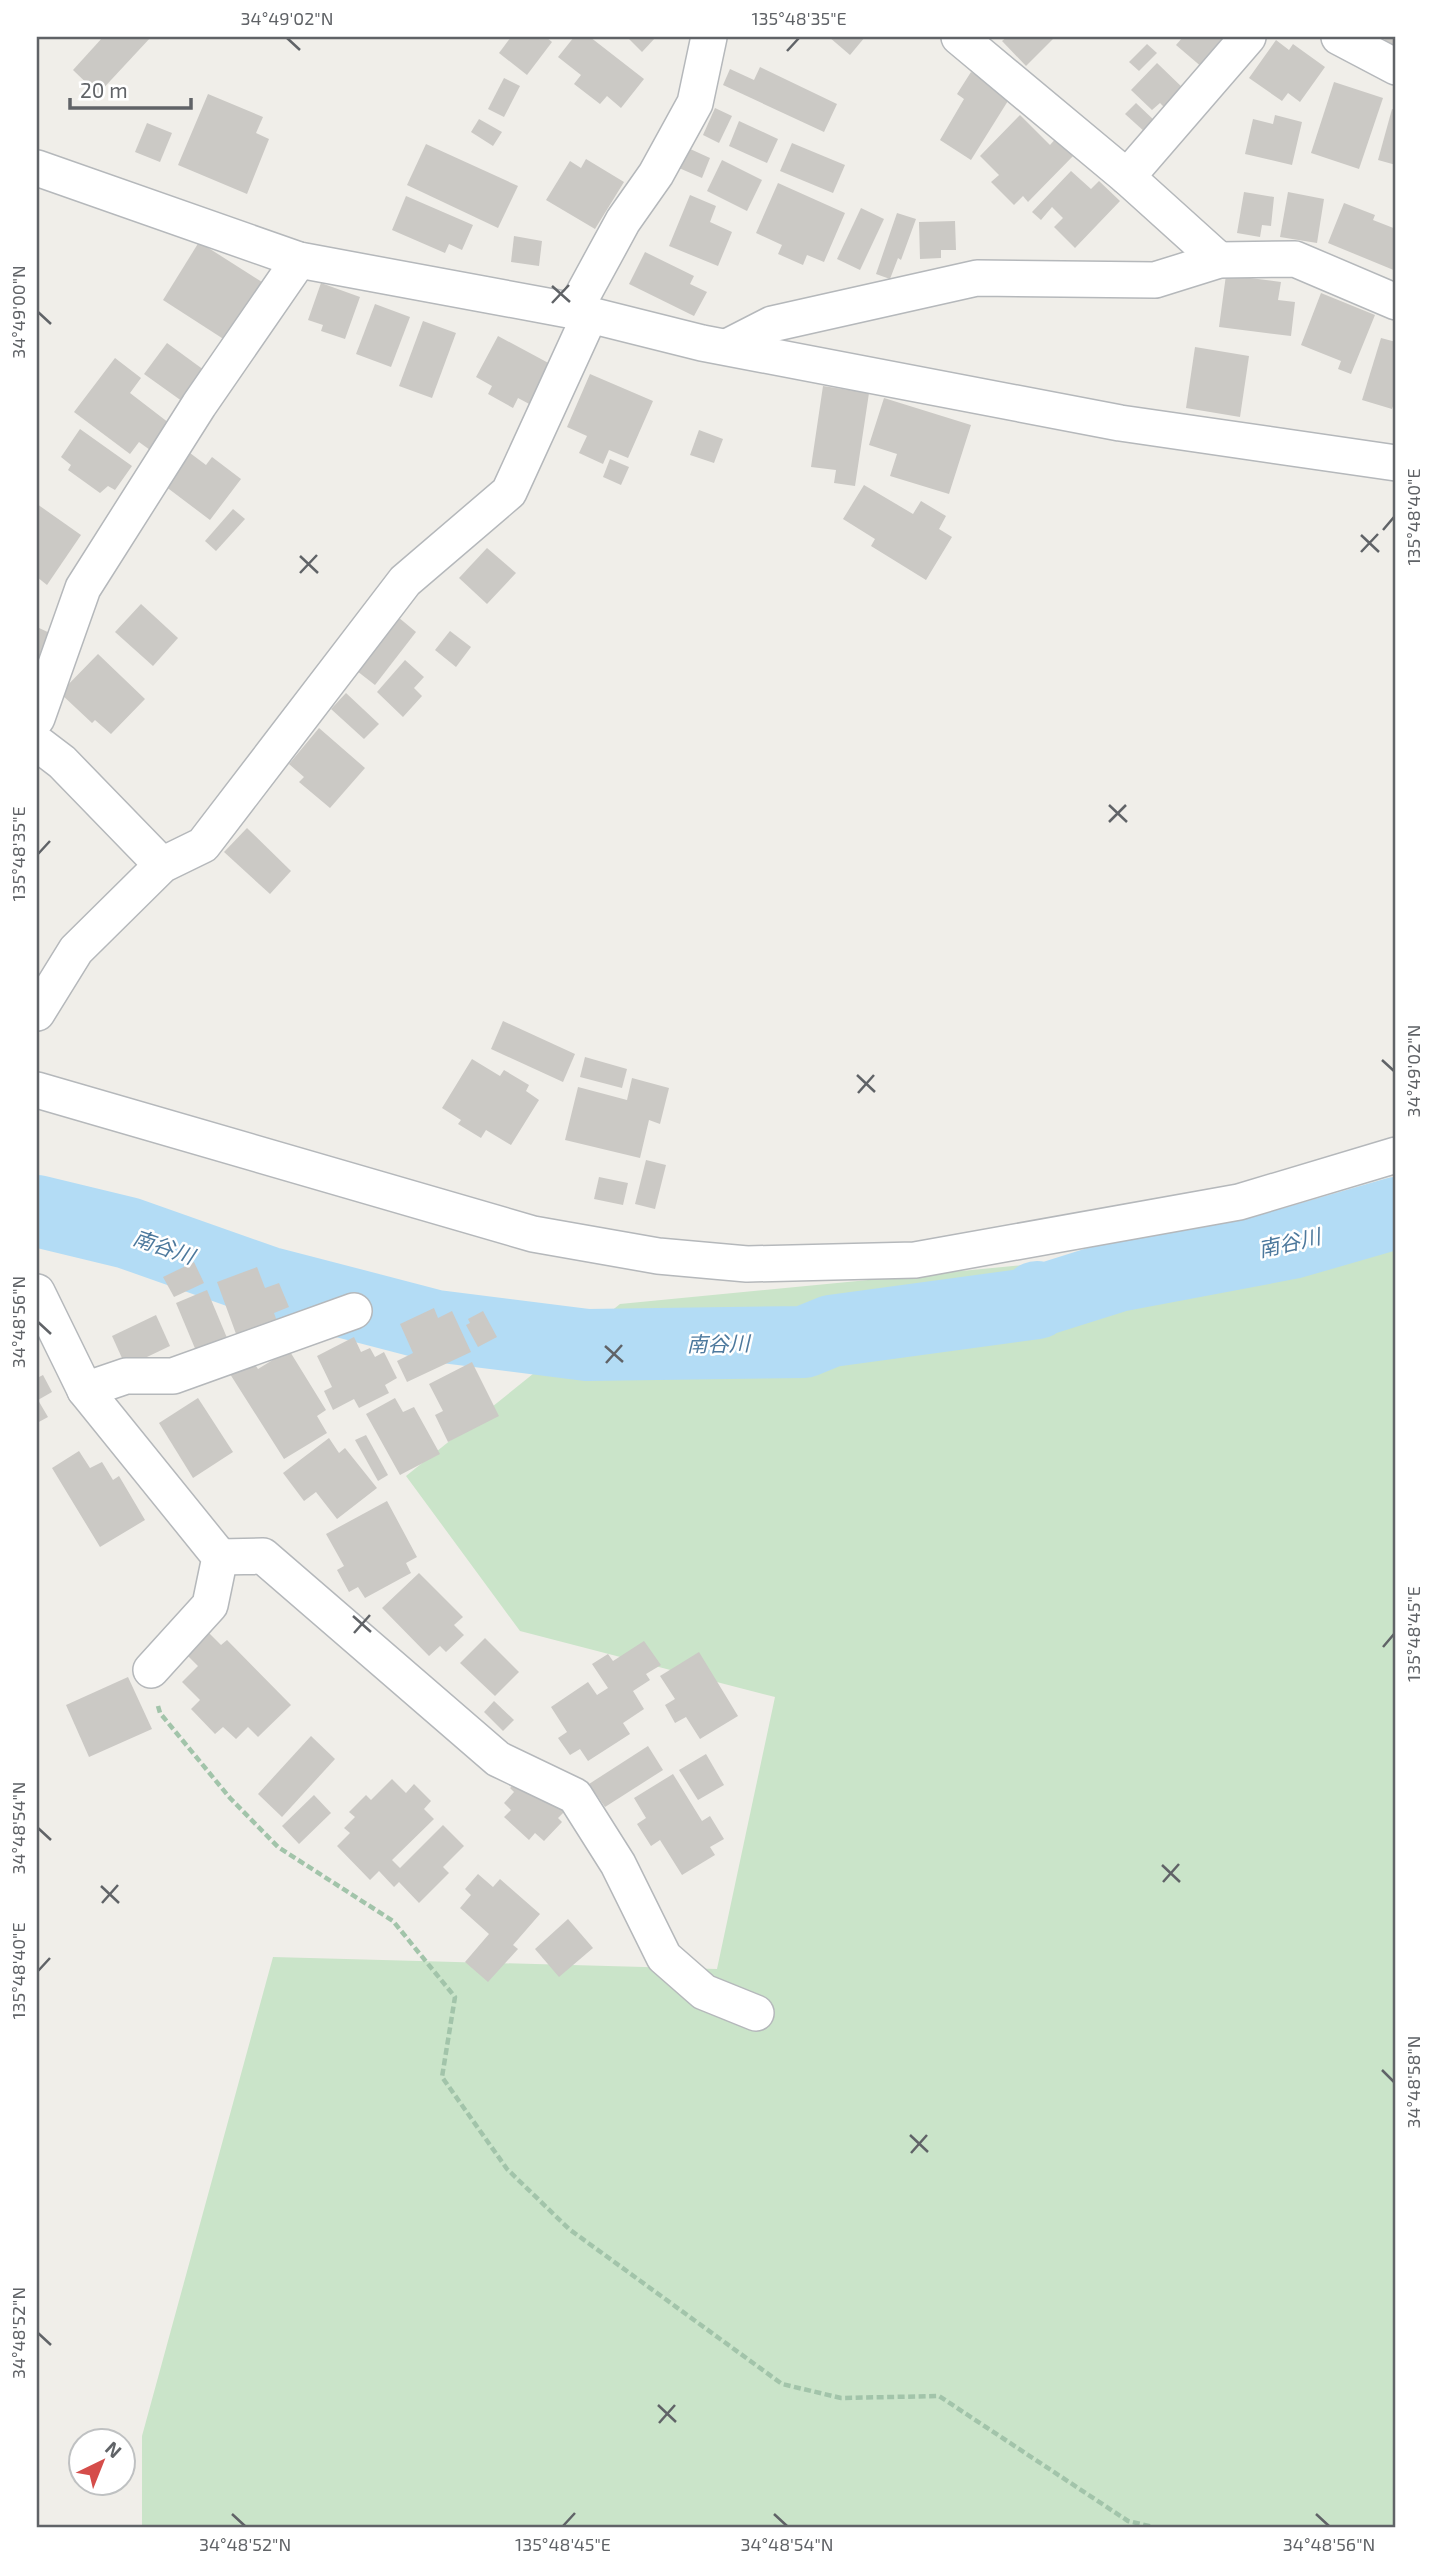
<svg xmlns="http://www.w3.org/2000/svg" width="1433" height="2564" font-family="'Exo 2','Noto Sans JP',sans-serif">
<rect width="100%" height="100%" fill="#f0eee9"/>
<!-- green -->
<polygon fill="#cae4c9" points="1396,1229 1396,2527 142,2527 142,2436 273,1957 717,1969 775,1697 520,1631 406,1476 620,1304"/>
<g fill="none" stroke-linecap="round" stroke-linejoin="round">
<!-- river -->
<polyline stroke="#b3dcf5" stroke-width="72" points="37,1211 128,1233 267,1282 436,1326 587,1345 804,1342 831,1331 1037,1303 1037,1297 1045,1299 1118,1276 1292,1243 1396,1213"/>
</g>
<!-- building -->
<g fill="#cbc9c5">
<polygon points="103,37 151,37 98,94 73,70"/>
<polygon points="511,37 546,37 552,42 527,75 499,53"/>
<polygon points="574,37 590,37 644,79 621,108 607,96 600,104 574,84 581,75 558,57"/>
<polygon points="627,37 656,37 642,52"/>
<polygon points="829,37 865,37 850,55"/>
<polygon points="1007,37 1055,37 1026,66 1002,41"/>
<polygon points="1183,37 1229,37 1203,68 1176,45"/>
<polygon points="1386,37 1396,37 1396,50 1383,42"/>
<polygon points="1276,40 1289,50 1293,44 1325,67 1300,102 1288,93 1282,101 1249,78"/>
<polygon points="1147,44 1157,53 1139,71 1129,62"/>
<polygon points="1157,63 1185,90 1166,109 1160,103 1152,110 1131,90"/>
<polygon points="760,67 837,104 824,132 723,85 730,69 754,80"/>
<polygon points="971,72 1011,96 971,160 940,140 964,99 957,94"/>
<polygon points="504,78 520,86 504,117 488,109"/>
<polygon points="1334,82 1383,98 1359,169 1311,153"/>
<polygon points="208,94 263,117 256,133 269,139 247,194 178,165"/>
<polygon points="1136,103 1156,122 1146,133 1125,114"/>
<polygon points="715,108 732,116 719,143 703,135"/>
<polygon points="1392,109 1396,110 1396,165 1378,160"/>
<polygon points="1020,115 1050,145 1058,136 1076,153 1028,202 1023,196 1014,205 991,182 999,175 980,156"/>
<polygon points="1275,115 1302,122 1292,165 1245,154 1253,119 1273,124"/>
<polygon points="479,119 502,132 493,146 471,132"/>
<polygon points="739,121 778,139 767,163 729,146"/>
<polygon points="147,123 172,133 160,162 135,152"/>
<polygon points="792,143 845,165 833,193 780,171"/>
<polygon points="426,144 518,186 498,228 407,185"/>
<polygon points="688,148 710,158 702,178 679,168"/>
<polygon points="586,159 624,182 595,229 546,200 570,161 581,168"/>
<polygon points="722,160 762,180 747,211 707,191"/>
<polygon points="1071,171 1091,189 1099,181 1120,201 1075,248 1054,227 1063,218 1052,207 1041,220 1032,212"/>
<polygon points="778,183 845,213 824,262 807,255 803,265 778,254 782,245 756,233"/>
<polygon points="1244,192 1274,197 1271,226 1262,225 1260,237 1237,233"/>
<polygon points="1288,192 1324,199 1317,243 1280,237"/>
<polygon points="690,195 716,206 710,222 732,232 718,266 669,246"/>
<polygon points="406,196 473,225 462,250 449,244 445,253 392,230"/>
<polygon points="1344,203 1375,215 1373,220 1396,229 1396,271 1328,243"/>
<polygon points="861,208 884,219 860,270 837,259"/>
<polygon points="897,213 916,219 901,260 898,258 890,279 876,274"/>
<polygon points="955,221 956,250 941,250 941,258 920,259 919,222"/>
<polygon points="514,236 542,241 539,266 511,262"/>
<polygon points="199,242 262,282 225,340 163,300"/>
<polygon points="645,252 694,276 690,284 707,292 694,316 629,284"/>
<polygon points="1226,275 1281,282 1278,300 1295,302 1291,336 1219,327"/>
<polygon points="321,283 360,297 345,339 321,331 323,325 308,320"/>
<polygon points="1321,293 1375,315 1351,374 1338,369 1341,361 1301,345"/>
<polygon points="375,304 410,317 391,367 356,354"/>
<polygon points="423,321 456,333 432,398 399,386"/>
<polygon points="498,336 554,366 533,406 518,398 513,408 488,394 492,386 476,377"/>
<polygon points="1381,338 1396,342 1396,398 1392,409 1362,400"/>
<polygon points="167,343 208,373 186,404 144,374"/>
<polygon points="1195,347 1249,356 1240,417 1186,408"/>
<polygon points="115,358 141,378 130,393 169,423 150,450 139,442 130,454 74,412"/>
<polygon points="590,374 653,401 628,458 609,450 603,464 579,453 587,436 567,427"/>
<polygon points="823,386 869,393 855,486 834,483 836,470 811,467"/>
<polygon points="884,398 971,425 949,494 890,476 897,454 869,445"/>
<polygon points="80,429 132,466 115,490 108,486 100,493 68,470 71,465 61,457"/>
<polygon points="699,430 723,439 714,463 690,455"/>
<polygon points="190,453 206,465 212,457 241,479 210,520 165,486"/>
<polygon points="610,459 629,467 621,485 603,477"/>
<polygon points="864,485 913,514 921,501 946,516 939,529 952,537 926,580 871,546 875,539 843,519"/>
<polygon points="37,504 81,535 47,585 37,577"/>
<polygon points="233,509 245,519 216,551 205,541"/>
<polygon points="487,548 516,573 487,604 459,578"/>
<polygon points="141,604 178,638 153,666 115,632"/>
<polygon points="398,617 416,632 375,685 357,671"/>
<polygon points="37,627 54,635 37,676"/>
<polygon points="450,631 471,647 456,667 435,650"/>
<polygon points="98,654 145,699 111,734 95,720 92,723 60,693"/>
<polygon points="405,660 424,677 414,688 422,696 403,717 377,692"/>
<polygon points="346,693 379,724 364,739 331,709"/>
<polygon points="319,728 365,768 330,808 299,782 304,777 289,764"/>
<polygon points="247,828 291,871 270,894 224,852"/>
<polygon points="503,1021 575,1054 563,1082 491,1049"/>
<polygon points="585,1057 627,1069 622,1088 580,1077"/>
<polygon points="472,1059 500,1076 504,1070 529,1085 526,1091 539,1100 511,1145 486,1130 481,1138 458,1124 461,1120 442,1108"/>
<polygon points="632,1078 669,1088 660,1124 649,1120 640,1158 565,1140 578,1087 627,1100"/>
<polygon points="646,1160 666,1165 655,1209 635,1204"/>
<polygon points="599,1177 628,1183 623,1205 594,1199"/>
<polygon points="194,1262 204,1283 174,1297 163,1277"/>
<polygon points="257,1267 265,1288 279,1283 289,1307 274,1313 279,1327 239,1342 217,1282"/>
<polygon points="207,1290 230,1345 199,1358 176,1303"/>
<polygon points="434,1308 438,1318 452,1311 471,1352 407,1382 397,1361 413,1353 400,1324"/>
<polygon points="483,1311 497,1337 478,1347 466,1325 470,1323 468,1319"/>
<polygon points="156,1315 170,1346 126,1367 112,1336"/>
<polygon points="354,1337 361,1352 370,1348 375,1357 384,1352 397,1378 385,1385 389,1393 359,1408 354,1399 333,1410 324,1391 332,1387 317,1356"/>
<polygon points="289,1350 326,1410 317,1416 327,1433 284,1459 230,1374 252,1360 258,1369"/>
<polygon points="472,1362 499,1416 448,1442 435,1415 443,1411 429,1384"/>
<polygon points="43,1375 52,1392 38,1400 48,1417 37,1423 37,1378"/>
<polygon points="198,1398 233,1452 193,1478 159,1423"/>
<polygon points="395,1398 403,1412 414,1407 440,1454 400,1475 366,1414"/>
<polygon points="366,1435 388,1475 378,1481 355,1440"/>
<polygon points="329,1438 339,1453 345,1448 377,1488 337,1519 316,1492 304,1501 283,1473"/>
<polygon points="79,1451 90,1468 102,1462 113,1480 119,1476 145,1520 100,1547 52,1468"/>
<polygon points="387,1501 417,1557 406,1563 411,1573 365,1598 358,1587 349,1592 337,1570 344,1566 326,1534"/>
<polygon points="419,1573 463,1617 454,1625 464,1635 446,1652 440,1646 429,1656 382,1608"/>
<polygon points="205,1629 221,1645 227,1640 291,1705 258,1737 248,1727 236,1739 223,1727 215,1734 191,1709 200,1700 182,1682 198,1666 183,1651"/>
<polygon points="485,1638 519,1672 495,1696 460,1663"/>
<polygon points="644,1641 661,1665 646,1674 650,1680 633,1691 644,1709 623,1723 630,1734 588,1761 580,1749 570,1755 558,1738 567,1732 551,1707 588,1682 597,1695 608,1688 592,1664 608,1654 613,1661"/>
<polygon points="699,1652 738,1716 700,1739 686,1717 675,1723 665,1705 675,1699 660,1676"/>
<polygon points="128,1677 152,1729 89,1757 66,1705"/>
<polygon points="494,1701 514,1720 503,1731 484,1712"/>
<polygon points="311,1736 335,1759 282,1817 258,1794"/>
<polygon points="648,1746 663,1770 605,1807 589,1784"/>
<polygon points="706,1754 724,1785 698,1800 679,1770"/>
<polygon points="673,1774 702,1821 710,1816 724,1839 710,1847 715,1855 682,1875 660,1840 651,1846 637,1824 646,1818 634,1798"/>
<polygon points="521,1777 567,1809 558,1818 562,1822 544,1841 535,1833 529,1840 504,1817 511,1810 504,1803 514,1792 510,1788"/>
<polygon points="392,1779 406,1793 414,1784 431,1801 424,1809 434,1819 392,1860 400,1868 443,1825 464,1846 443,1867 449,1873 419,1903 399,1882 394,1887 379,1871 370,1880 337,1846 350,1833 344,1828 355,1817 349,1812 366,1795 371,1800"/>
<polygon points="314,1795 331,1813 299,1844 282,1826"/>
<polygon points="478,1874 493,1887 500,1879 540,1914 513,1945 518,1949 488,1982 465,1962 489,1934 460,1908 471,1895 465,1889"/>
<polygon points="568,1919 593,1948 559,1977 535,1949"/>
</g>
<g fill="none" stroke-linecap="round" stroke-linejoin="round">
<defs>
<g id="street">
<polyline points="959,37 1127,177 1219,260"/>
<polyline points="1339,37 1396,67"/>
<polyline points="37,168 299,260 574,311 702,343 1120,423 1396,463"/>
<polyline points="1127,177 1248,37"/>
<polyline points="574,311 623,221 656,174 695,103 709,37"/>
<polyline points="727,347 772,324 977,278 1155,280 1219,260 1295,259 1396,302"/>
<polyline points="37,718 83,588 199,405 299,260"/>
<polyline points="37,743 62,762 162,865"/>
<polyline points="37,1013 76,950 162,865 203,845 405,581 509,492 590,315"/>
<polyline points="37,1090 533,1234 658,1256 747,1264 915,1260 1239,1202 1396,1155"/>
<polyline points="37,1292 85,1390 220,1557 210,1605 151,1670"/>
<polyline points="85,1390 126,1376 173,1376 354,1311"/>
<polyline points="220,1557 263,1556 498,1759 575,1796 618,1864 664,1957 704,1992 756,2013"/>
</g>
</defs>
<!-- street casing -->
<use href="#street" stroke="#b5b8bb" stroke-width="38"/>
<!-- path -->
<polyline stroke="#a2c4aa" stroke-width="4.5" stroke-dasharray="7 3.5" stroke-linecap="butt" points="158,1706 160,1713 230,1798 278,1847 393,1921 455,1997 442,2077 507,2169 569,2229 782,2384 841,2398 939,2396 1128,2521 1153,2527"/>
<!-- street -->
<use href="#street" stroke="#fff" stroke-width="35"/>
</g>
<!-- ticks -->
<path fill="none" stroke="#606367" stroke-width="2.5" d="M287,38L300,50M787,51L799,38M552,286L570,302M552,303L569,285M38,312L51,324M1383,530L1394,517M1361,535L1379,552M1361,552L1378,534M300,556L318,573M300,573L317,555M1109,805L1127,822M1109,822L1126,805M38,854L50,841M1382,1060L1394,1071M857,1075L875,1092M858,1093L874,1075M38,1322L51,1334M605,1346L623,1362M606,1363L622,1345M353,1616L371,1632M354,1633L370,1615M1383,1647L1394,1634M38,1828L51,1840M1162,1865L1180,1882M1163,1882L1179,1864M101,1886L119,1903M102,1903L118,1885M38,1971L50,1958M1382,2070L1394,2082M910,2135L928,2152M911,2153L927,2135M38,2333L51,2345M658,2405L676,2422M659,2423L675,2405M232,2514L245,2526M774,2514L787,2526M1316,2514L1329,2526M563,2526L575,2513"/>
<g text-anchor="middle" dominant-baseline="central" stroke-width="5" stroke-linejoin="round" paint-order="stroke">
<!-- water labels -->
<g font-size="21" font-style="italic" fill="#4d799d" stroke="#fff">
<text transform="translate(1289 1242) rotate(-13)">南谷川</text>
<text transform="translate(164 1246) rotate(19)">南谷川</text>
<text transform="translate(718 1343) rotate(-1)">南谷川</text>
</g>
</g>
<!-- border -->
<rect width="1433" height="2564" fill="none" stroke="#ffffff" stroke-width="77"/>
<!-- north arrow -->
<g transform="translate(102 2462) rotate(43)"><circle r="33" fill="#ffffff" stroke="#bfc1c2" stroke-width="2"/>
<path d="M0-5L12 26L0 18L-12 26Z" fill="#d54d4a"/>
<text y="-10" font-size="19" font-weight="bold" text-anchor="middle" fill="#606367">N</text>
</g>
<!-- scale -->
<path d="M70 98v10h121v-10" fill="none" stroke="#606367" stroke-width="3.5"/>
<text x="80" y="98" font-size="21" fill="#606367" stroke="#ffffff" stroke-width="5" paint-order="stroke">20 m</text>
<rect x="38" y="38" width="1356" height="2488" fill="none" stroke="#606367" stroke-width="2.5"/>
<g font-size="18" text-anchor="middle" fill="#606367">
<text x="287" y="25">34°49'02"N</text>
<text x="799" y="25">135°48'35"E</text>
<text transform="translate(19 312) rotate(-90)" y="6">34°49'00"N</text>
<text transform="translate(1414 517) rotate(-90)" y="6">135°48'40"E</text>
<text transform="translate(19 854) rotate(-90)" y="6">135°48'35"E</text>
<text transform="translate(1414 1071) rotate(-90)" y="6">34°49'02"N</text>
<text transform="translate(19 1322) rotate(-90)" y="6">34°48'56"N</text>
<text transform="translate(1414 1634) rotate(-90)" y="6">135°48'45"E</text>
<text transform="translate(19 1828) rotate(-90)" y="6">34°48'54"N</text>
<text transform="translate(19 1971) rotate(-90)" y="6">135°48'40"E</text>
<text transform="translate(1414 2082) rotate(-90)" y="6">34°48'58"N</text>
<text transform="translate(19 2333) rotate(-90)" y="6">34°48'52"N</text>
<text x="245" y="2551">34°48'52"N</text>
<text x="563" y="2551">135°48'45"E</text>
<text x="787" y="2551">34°48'54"N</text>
<text x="1329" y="2551">34°48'56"N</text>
</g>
</svg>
